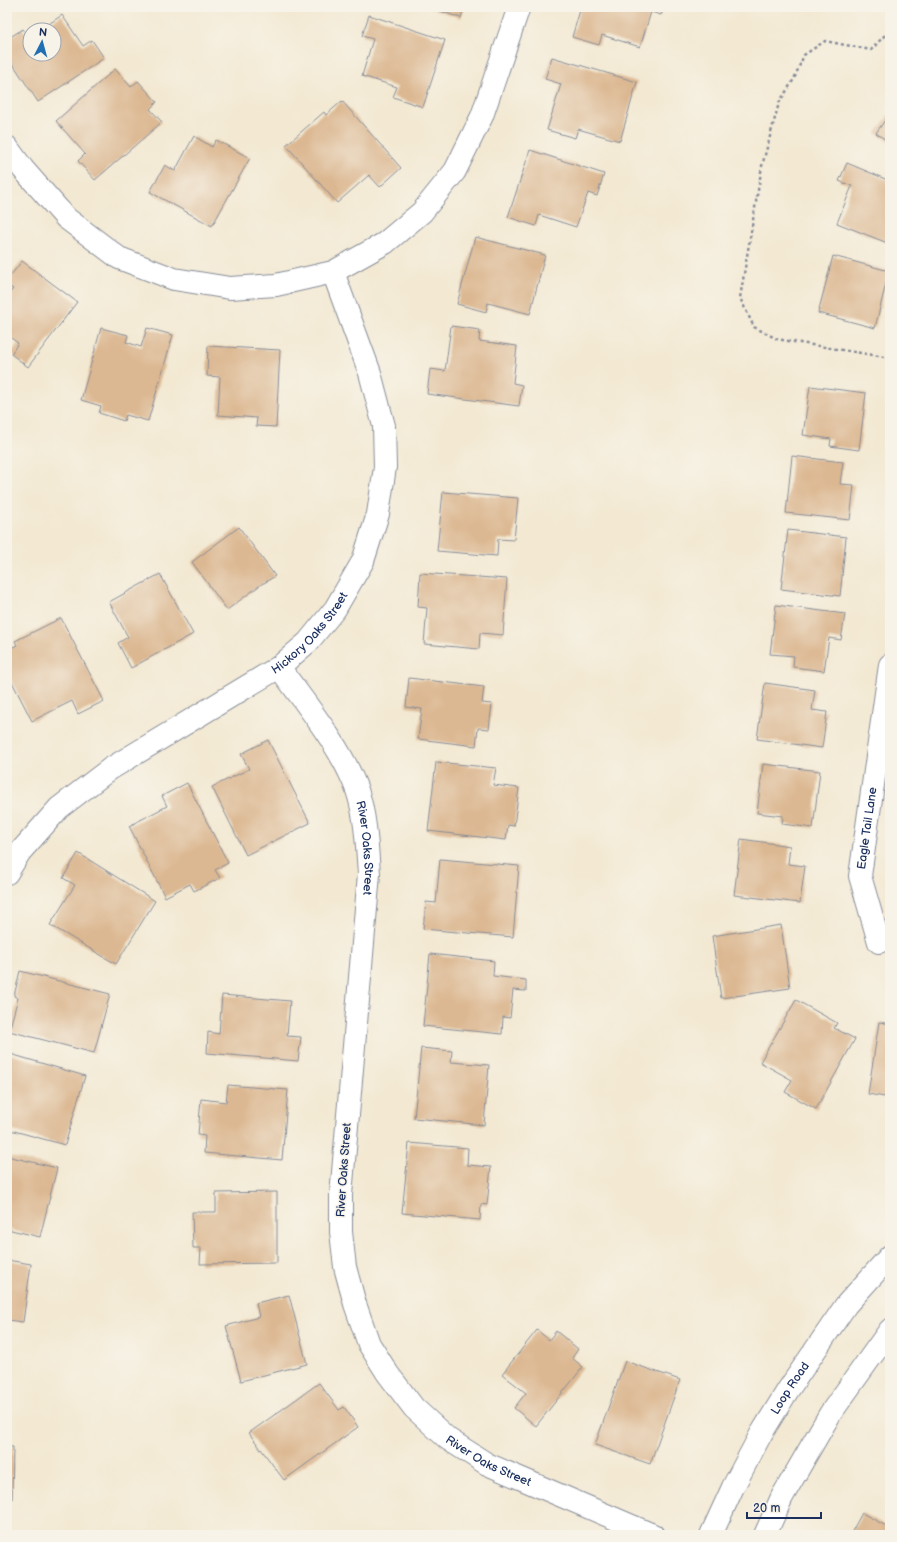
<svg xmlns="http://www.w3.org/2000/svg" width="897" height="1542" font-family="'Balsamiq Sans',sans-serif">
<rect width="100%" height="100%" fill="#f7f3e8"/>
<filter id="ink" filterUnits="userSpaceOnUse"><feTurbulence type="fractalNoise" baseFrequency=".025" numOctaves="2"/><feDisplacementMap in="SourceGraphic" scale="8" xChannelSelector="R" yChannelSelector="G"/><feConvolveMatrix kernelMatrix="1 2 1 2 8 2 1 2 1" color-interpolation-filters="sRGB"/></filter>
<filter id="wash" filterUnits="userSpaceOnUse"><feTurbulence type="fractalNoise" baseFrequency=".012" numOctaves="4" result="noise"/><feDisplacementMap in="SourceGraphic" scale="16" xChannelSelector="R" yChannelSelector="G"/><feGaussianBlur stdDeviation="0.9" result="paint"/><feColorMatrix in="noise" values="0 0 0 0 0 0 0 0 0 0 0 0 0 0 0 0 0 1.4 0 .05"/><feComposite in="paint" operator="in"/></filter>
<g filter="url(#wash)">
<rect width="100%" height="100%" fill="#f3e9d3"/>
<g id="blocks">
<!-- building -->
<g fill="#dcb892">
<polygon points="431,7 464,7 461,18 431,8"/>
<polygon points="581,7 664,7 661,15 651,12 640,47 602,35 599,45 572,37"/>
<polygon points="62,15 83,46 92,40 104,58 38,102 7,55 7,39 23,29 29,37 30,37 30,54 54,54 54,30 40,30"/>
<polygon points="369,15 445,40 423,107 393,97 397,87 362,76 373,39 362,36"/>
<polygon points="552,57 637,82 620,141 578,129 575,138 547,130 561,84 545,79"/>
<polygon points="115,69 131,87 138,81 157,102 150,109 162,122 95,180 78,161 85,154 56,121"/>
<polygon points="342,101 401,168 380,187 369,175 337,203 286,145 324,112 326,115"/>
<polygon points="890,113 890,143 876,133"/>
<polygon points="194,136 212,147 216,140 250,158 212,226 150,192 165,165 175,171"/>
<polygon points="530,150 604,174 597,196 588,193 576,227 539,215 536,226 508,217"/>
<polygon points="847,163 890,181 890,244 837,223 852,186 839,181"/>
<polygon points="475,237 545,255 530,314 488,303 486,312 457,304"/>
<polygon points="833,256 889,271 875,328 818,313"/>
<polygon points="22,261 77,302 28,367 11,354 18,343 7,335 7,296 13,289 7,285 7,280"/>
<polygon points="451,326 480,330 479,341 517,346 513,383 522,385 519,406 427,394 430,369 445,371"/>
<polygon points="101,328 128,335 126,342 141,347 147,328 173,335 148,421 126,415 124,421 99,413 101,406 81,400"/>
<polygon points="208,346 280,350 276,427 256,426 257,418 218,415 220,377 207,376"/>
<polygon points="810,386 866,393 859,450 830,446 831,439 803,435"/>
<polygon points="792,456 843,462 840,484 854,485 850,520 786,513"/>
<polygon points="443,492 518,498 514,540 498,539 497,556 437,551"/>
<polygon points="239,527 275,576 264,583 263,583 227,610 192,562"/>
<polygon points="788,530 846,537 840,596 781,589"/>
<polygon points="420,573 507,579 503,635 480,633 479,649 424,644 427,608 418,607"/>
<polygon points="160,574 193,634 131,668 118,643 128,637 109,602"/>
<polygon points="776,605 845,614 841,640 829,638 824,671 793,667 794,656 770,654"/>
<polygon points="61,618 104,701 78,714 72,701 32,721 7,672 7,650 17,645 15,641"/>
<polygon points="409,678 484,687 482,703 492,704 489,729 478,728 476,746 418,739 422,709 406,707"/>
<polygon points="765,683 815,690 812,710 827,712 822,748 757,739"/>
<polygon points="268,740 310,823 246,855 212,787 249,769 241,754"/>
<polygon points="436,762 496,768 493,785 519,788 514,826 508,825 506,840 428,831"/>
<polygon points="763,764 820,771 813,828 782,824 783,816 757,813"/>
<polygon points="187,783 228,863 215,870 220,878 194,891 190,884 165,897 129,826 167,806 162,796"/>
<polygon points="741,839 790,846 788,864 805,866 800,903 734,895"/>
<polygon points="78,853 155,901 116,964 50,925 75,885 63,878"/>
<polygon points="440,859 519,866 513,937 423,929 426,902 436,903"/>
<polygon points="781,925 790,988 721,998 712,936"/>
<polygon points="430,954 494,961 493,976 526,980 526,991 513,990 510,1018 503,1017 502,1034 423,1026"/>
<polygon points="20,971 110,994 94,1053 9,1031 18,998 14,996"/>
<polygon points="222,995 290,1001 287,1036 301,1037 298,1061 207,1053 208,1032 219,1034"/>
<polygon points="796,1000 837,1023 834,1028 855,1039 816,1109 785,1092 792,1080 760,1062"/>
<polygon points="879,1022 890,1024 890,1098 868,1094"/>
<polygon points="421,1048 452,1051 451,1062 489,1065 484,1125 414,1118"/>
<polygon points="7,1053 85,1076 65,1145 7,1129 7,1094 10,1085 7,1084"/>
<polygon points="228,1085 288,1090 282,1160 204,1153 205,1136 198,1135 201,1099 226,1102"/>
<polygon points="409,1143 468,1148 467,1165 491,1167 487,1205 481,1204 480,1220 402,1213"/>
<polygon points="7,1156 57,1168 40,1237 7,1229"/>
<polygon points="277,1192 277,1263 200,1264 201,1248 193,1248 192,1212 216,1212 216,1193"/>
<polygon points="7,1260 31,1264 23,1322 7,1320"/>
<polygon points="289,1295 307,1364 241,1381 226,1326 259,1317 256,1303"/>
<polygon points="537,1330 549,1340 556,1331 578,1349 572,1358 583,1367 536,1426 514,1408 526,1393 502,1374"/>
<polygon points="625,1361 680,1380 650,1464 595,1445"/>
<polygon points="319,1383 339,1410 344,1407 358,1427 284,1480 249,1433"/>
<polygon points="7,1447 13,1447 12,1500 7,1500"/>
<polygon points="862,1513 890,1528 890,1535 850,1535"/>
</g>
</g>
</g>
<g filter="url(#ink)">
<use href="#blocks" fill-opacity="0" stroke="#878c98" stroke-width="1"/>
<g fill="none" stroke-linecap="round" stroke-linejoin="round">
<defs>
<g id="minor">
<polyline points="7,147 23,169 66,218 119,258 174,279 230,288 276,285 333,272 385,243 422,212 455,171 482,116 519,7"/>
<path id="s1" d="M279,667C305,703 342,748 357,790C366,817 367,846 369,874L341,1195V1232L345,1267L355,1304L369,1344L388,1374L414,1408L448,1439L487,1464L653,1535"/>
<path id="s2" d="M7,873L20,852L59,808L110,769L279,667L308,642L335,609L363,561L378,514L385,467L384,426L370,373L333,272"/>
<path id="s3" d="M879,942L860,876L890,665"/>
<path id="s4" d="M711,1535L733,1487L761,1434L788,1390L846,1305L890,1256"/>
<polyline points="765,1535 782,1497 830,1414 890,1330"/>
</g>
</defs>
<!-- minor casing -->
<use href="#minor" stroke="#878c98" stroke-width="24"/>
<!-- path -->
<polyline stroke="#878c98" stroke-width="2.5" stroke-dasharray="3 3" stroke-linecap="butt" points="890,32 884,36 871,50 825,41 804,55 794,79 779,103 762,166 740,298 754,327 777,339 890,358"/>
<!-- minor -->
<use href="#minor" stroke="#fff" stroke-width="22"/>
</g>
</g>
<g text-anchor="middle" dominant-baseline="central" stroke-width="3" stroke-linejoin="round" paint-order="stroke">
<!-- street labels -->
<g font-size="12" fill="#1b2f5e" stroke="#f7f3e8">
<text stroke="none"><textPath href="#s2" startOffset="391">Hickory Oaks Street</textPath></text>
<text stroke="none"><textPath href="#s3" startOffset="117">Eagle Tail Lane</textPath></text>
<text stroke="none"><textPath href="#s1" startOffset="205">River Oaks Street</textPath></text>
<text transform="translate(344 1170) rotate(-86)">River Oaks Street</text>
<text stroke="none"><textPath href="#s4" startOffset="167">Loop Road</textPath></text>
<text stroke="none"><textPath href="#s1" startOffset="877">River Oaks Street</textPath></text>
</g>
</g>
<!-- margin -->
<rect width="897" height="1542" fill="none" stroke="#f7f3e8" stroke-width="24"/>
<!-- north arrow -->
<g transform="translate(42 42) rotate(6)"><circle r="19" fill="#f7f3e8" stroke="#9fa5b1"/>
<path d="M0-3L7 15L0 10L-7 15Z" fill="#1f6fb2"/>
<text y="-6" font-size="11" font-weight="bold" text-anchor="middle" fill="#1b2f5e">N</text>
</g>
<!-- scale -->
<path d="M747 1512v6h74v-6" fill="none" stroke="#1b2f5e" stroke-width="2"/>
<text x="753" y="1512" font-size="12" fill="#1b2f5e" stroke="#f7f3e8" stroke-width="3" paint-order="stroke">20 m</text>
</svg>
